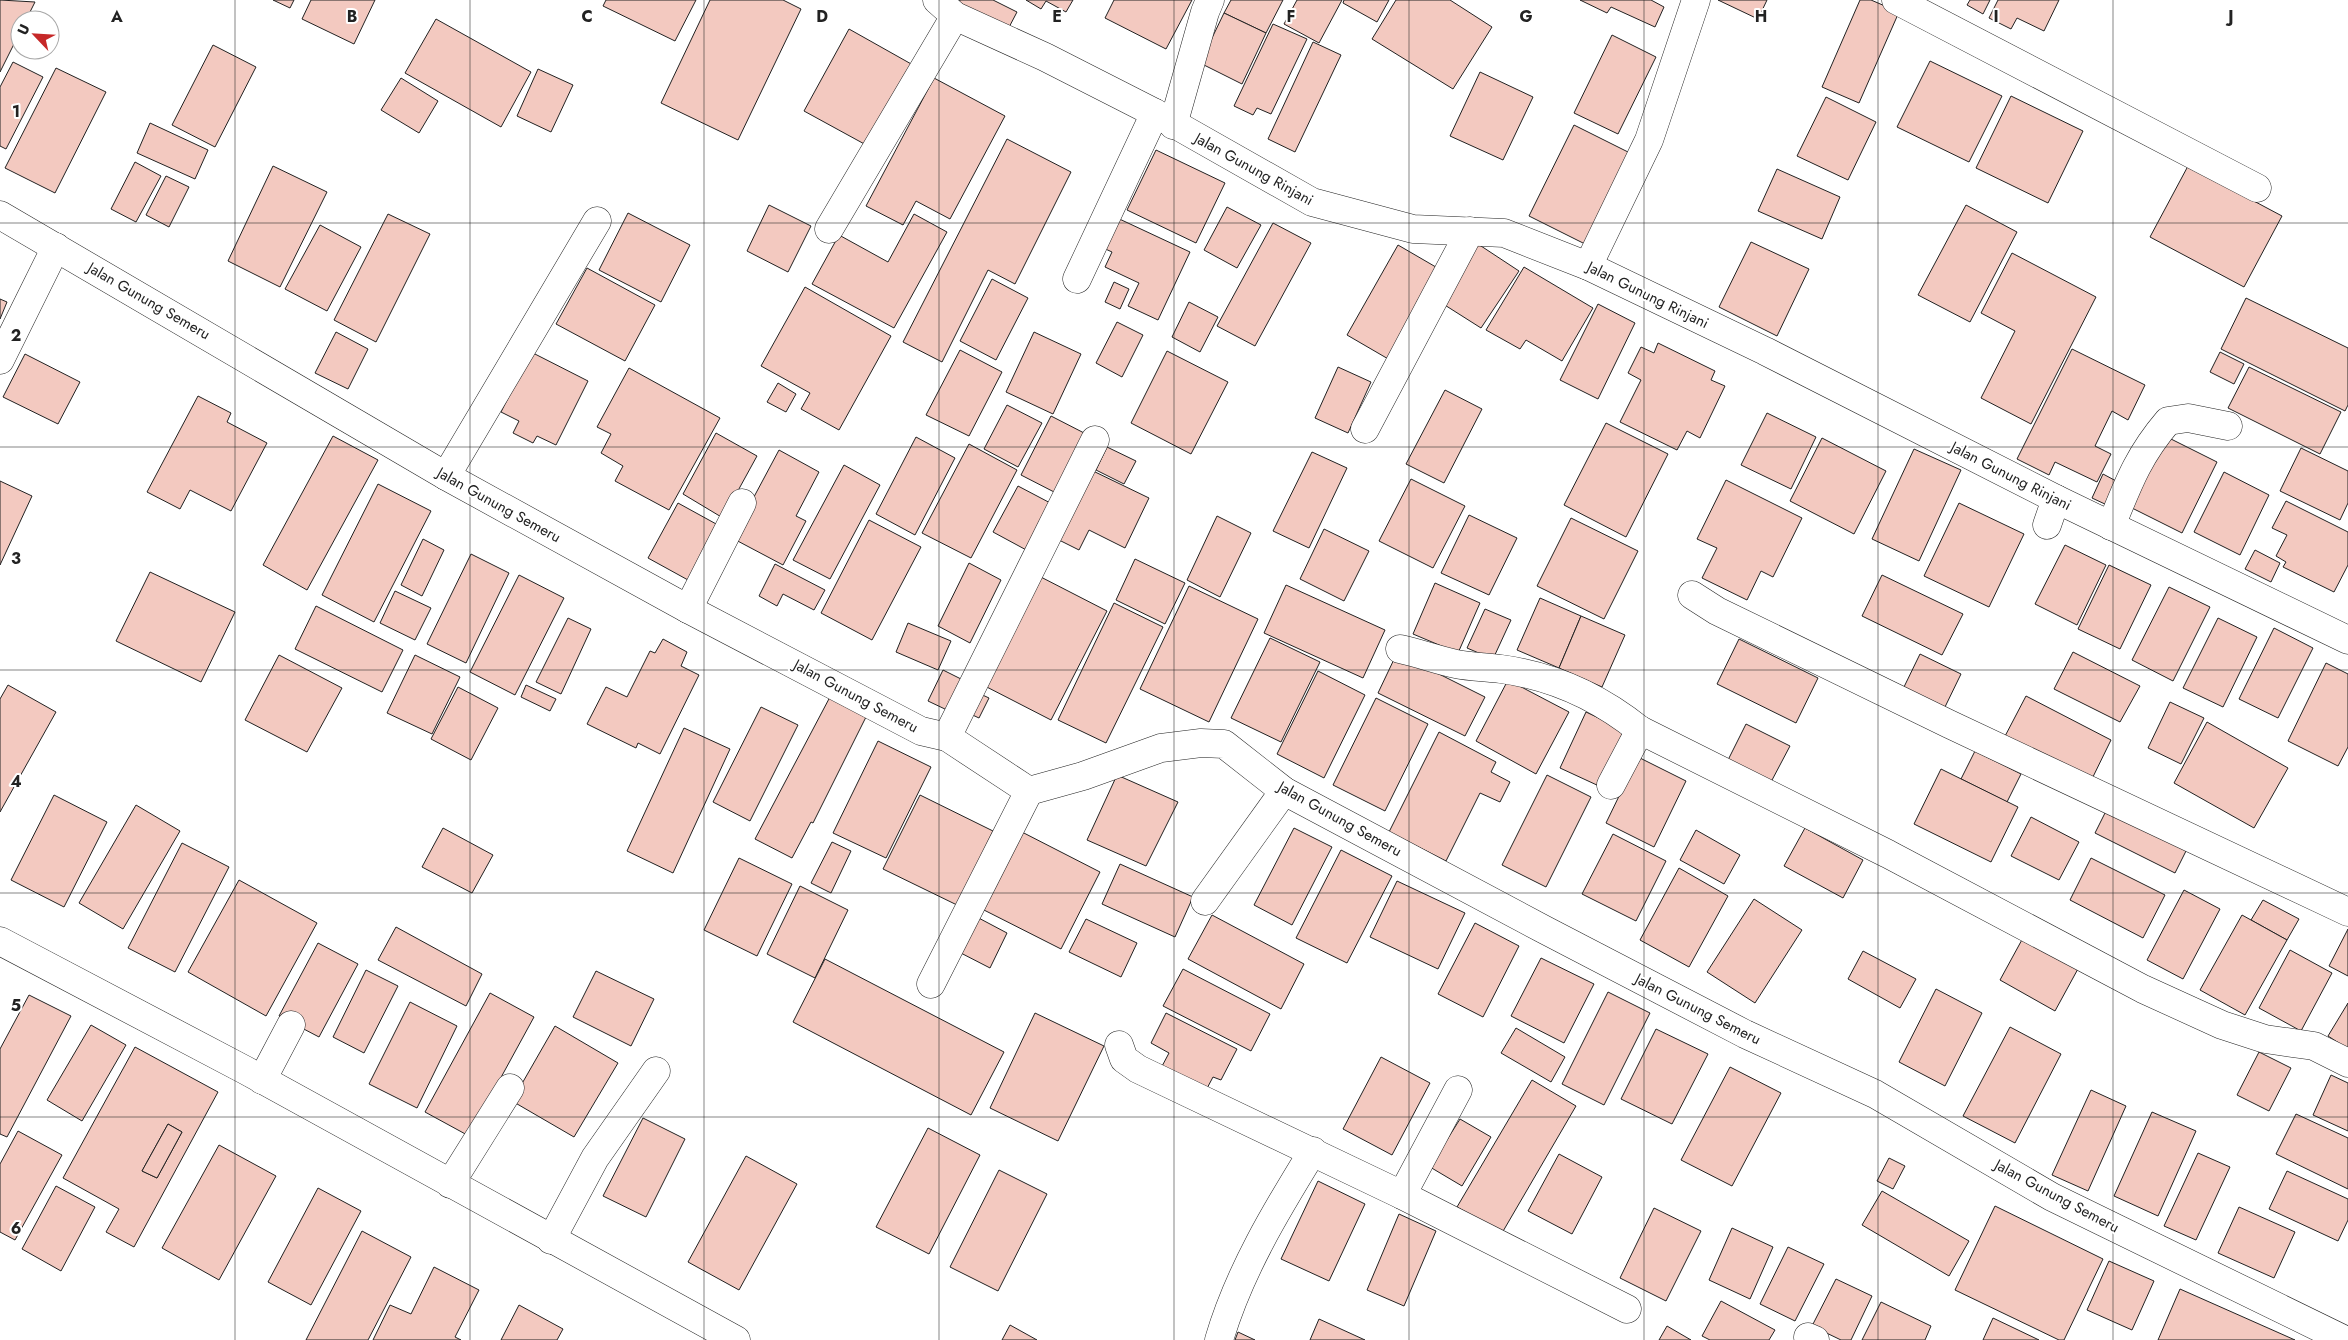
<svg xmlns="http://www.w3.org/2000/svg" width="2348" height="1340" font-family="Jost,sans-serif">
<rect width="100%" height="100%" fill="#fff"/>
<!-- building -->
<g fill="#f3c9c0" stroke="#222" fill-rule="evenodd">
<polygon points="0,0 35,2 26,20 20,20 20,32 0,72"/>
<polygon points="273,0 294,0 290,8"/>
<polygon points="311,0 375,0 354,44 302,19"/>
<polygon points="606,0 696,0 675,41 603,6"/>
<polygon points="710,0 783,0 801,9 738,140 661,103"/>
<polygon points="960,0 993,0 1017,12 1006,33 956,8"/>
<polygon points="1026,0 1073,0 1066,12 1046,1 1041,9"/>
<polygon points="1114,0 1192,0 1166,49 1105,18"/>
<polygon points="1231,0 1283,0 1266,33 1224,13"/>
<polygon points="1297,0 1342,0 1319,43 1284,24"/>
<polygon points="1344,0 1389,0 1377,22 1343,3"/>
<polygon points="1396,0 1450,0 1492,27 1453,89 1372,39"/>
<polygon points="1580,0 1651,0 1664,7 1655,27 1611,7 1607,13"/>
<polygon points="1718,0 1767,0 1758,19"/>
<polygon points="1860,0 1871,0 1899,12 1859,103 1822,87"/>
<polygon points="1970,0 1990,0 1983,14 1967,5"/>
<polygon points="1998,0 2059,0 2044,31 2017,18 2011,29 1989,18"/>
<polygon points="1224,13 1266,33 1242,84 1200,63"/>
<polygon points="436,19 531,72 501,127 405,73"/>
<polygon points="1273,24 1307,39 1271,114 1257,108 1253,115 1234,106"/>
<polygon points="849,29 913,65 868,146 804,111"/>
<polygon points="1612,35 1656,57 1618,134 1574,113"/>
<polygon points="1313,42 1341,55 1295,152 1268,139"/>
<polygon points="213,45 256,67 215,147 172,125"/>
<polygon points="1930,61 2002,96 1969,162 1897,127"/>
<polygon points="13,62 43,77 6,149 0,146 0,87"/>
<polygon points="56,68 106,92 55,193 5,168"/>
<polygon points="538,69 573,85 551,132 517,116"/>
<polygon points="1480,72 1533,97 1503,160 1450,136"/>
<polygon points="401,78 438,101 419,133 381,110"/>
<polygon points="934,78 1005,116 950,219 916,201 903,225 866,206"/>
<polygon points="2011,96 2083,131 2048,203 1976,168"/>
<polygon points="1826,97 1876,122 1848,180 1797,156"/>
<polygon points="150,123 208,150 195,179 137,153"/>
<polygon points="1574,125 1632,154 1587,245 1529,216"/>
<polygon points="1007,139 1071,172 1015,284 988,270 942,362 903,342"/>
<polygon points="1156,150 1225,183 1196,243 1127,210"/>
<polygon points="135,162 161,176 136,222 111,209"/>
<polygon points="273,166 327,192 280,287 228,261"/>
<polygon points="2188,166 2282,216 2244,287 2150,237"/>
<polygon points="1777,169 1840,197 1822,239 1758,211"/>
<polygon points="166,176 189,187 169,227 146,215"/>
<polygon points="769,205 811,226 788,272 747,251"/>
<polygon points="1966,205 2017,232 1970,322 1918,295"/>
<polygon points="1227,207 1261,225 1237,268 1204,250"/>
<polygon points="628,213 690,245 661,302 599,270"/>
<polygon points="388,214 430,234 376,342 334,320"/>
<polygon points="914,214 947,232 894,328 812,284 839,235 888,262"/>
<polygon points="1113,216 1190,252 1158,320 1128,306 1139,283 1105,267 1112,252 1099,246"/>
<polygon points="1273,223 1311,243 1255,346 1217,326"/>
<polygon points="320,225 361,247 327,311 285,289"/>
<polygon points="1751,242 1809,269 1777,336 1719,307"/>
<polygon points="1478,244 1519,271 1481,328 1440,302"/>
<polygon points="1398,245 1441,270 1390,360 1347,335"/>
<polygon points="2012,253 2096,297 2031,424 1981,398 2015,331 1981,313"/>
<polygon points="1524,267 1593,308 1562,361 1526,340 1520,349 1486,330"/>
<polygon points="587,268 655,305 625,361 556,324"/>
<polygon points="992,279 1028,298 996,360 960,341"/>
<polygon points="1114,282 1129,289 1120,309 1105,302"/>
<polygon points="805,287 891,336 839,430 801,409 810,393 761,366"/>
<polygon points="2246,298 2348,348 2348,405 2345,411 2221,349"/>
<polygon points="0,299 7,302 0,319"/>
<polygon points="1189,302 1218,317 1200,352 1172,337"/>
<polygon points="1598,304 1635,323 1598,399 1560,380"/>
<polygon points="1117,322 1143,335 1122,377 1096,363"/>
<polygon points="336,332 368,349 348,389 315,373"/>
<polygon points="1034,332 1081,354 1053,414 1006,392"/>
<polygon points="1658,343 1715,371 1711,380 1725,386 1700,438 1687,431 1677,450 1620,422 1641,380 1628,373 1641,347 1654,353"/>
<polygon points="2072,349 2145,385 2128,420 2112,411 2095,446 2111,454 2097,482 2055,462 2049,475 2017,459"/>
<polygon points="960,350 1002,372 969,436 926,415"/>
<polygon points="1167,351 1228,382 1191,454 1131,423"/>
<polygon points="531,352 588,381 556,445 537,436 533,443 513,433 519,421 501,412"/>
<polygon points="2220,352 2244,364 2234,384 2210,372"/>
<polygon points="25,354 80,382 58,424 3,397"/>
<polygon points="1338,367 1371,382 1348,433 1315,418"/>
<polygon points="2249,367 2341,412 2320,454 2228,408"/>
<polygon points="629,368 720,418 669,510 615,481 623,466 601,453 611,434 597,427"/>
<polygon points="778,383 796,394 786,412 767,402"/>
<polygon points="1445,390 1482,409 1444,483 1406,464"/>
<polygon points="198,396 231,413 227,422 267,443 231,511 190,490 180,509 147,492"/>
<polygon points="1007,405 1042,423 1018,467 984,449"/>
<polygon points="1767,413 1816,437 1791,489 1741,465"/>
<polygon points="1051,416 1088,435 1058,494 1021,475"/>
<polygon points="1606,423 1668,454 1626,537 1564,505"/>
<polygon points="716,433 757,456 723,518 683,494"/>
<polygon points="333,436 378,460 307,590 263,565"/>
<polygon points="2165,436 2217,462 2182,533 2130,507"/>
<polygon points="916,437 955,458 915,535 876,514"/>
<polygon points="1822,438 1886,471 1854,534 1790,501"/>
<polygon points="969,444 1017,470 971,558 922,533"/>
<polygon points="1107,447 1136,461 1124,484 1096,470"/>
<polygon points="2301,448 2348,471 2348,503 2340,520 2280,491"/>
<polygon points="1914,449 1961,470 1919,561 1872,539"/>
<polygon points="779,450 819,472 796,516 806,521 783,565 732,538"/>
<polygon points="1312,452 1347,468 1309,548 1273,531"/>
<polygon points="844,465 880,485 830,579 793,560"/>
<polygon points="1091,470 1149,498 1125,548 1089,530 1079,550 1057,539"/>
<polygon points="2224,472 2269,495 2240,555 2194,532"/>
<polygon points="2103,474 2118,482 2107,505 2092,498"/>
<polygon points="1411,479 1465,506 1433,568 1379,541"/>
<polygon points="1726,480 1802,518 1773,577 1761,571 1747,600 1702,578 1717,548 1697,539"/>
<polygon points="0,481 32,496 0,565"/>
<polygon points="378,484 431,511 374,622 322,595"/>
<polygon points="1018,486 1056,506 1030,552 993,532"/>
<polygon points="2286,501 2348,532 2348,565 2334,592 2283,567 2286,562 2276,556 2287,535 2272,528"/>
<polygon points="678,503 718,525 688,580 648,558"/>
<polygon points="1959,503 2024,534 1989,607 1924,576"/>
<polygon points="1469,515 1517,538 1489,595 1441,573"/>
<polygon points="1217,516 1251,533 1220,597 1187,580"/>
<polygon points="1571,518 1638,551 1604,619 1537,586"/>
<polygon points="869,520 921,547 872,640 821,613"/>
<polygon points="1324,529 1369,551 1344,601 1300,579"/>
<polygon points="423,539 444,550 422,596 401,585"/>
<polygon points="2065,545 2106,565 2077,625 2035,604"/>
<polygon points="2255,550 2280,563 2271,582 2245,569"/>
<polygon points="471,554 509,573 466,663 427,644"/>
<polygon points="1135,559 1185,583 1165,624 1116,600"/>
<polygon points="969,563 1001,580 970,643 938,626"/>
<polygon points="775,564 825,590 814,610 783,594 777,606 759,596"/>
<polygon points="2109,565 2151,585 2120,649 2078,629"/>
<polygon points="150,572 235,612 201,682 116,641"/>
<polygon points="1035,574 1107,611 1051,720 979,683"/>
<polygon points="519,575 564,598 515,695 470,672"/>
<polygon points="1882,575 1963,614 1942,655 1862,616"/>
<polygon points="1435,583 1480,603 1458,653 1413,634"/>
<polygon points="1286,585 1385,630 1363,678 1264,633"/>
<polygon points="1189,586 1258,619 1209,722 1140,689"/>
<polygon points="2169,587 2210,607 2173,681 2132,660"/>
<polygon points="395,591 431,608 415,640 380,623"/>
<polygon points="1540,598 1581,616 1559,668 1517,650"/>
<polygon points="1114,603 1163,627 1106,743 1058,720"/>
<polygon points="316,606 403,650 382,692 295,649"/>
<polygon points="1485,609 1511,620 1493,659 1467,648"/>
<polygon points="1581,616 1625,635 1602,687 1559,668"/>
<polygon points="568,618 591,629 561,694 536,682"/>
<polygon points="2218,618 2257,637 2223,707 2183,688"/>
<polygon points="908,623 951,641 938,670 896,652"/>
<polygon points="2274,628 2313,648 2278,718 2239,699"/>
<polygon points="1270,638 1320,662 1281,742 1231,718"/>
<polygon points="663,639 687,652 681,666 699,675 660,754 638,743 636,748 587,724 606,687 627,697 650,651 655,653"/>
<polygon points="1739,639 1818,678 1796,723 1717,684"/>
<polygon points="2073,652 2140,686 2120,722 2054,689"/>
<polygon points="1397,653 1485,697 1465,736 1378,693"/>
<polygon points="1920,654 1961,674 1944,709 1903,689"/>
<polygon points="279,655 342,688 307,752 245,720"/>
<polygon points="415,655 460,677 432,734 387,713"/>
<polygon points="2326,663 2348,674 2348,747 2338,766 2288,741"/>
<polygon points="943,670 963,680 947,710 928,701"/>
<polygon points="1318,671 1365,695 1324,778 1277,754"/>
<polygon points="1508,680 1569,712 1536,774 1476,741"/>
<polygon points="8,685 56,712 0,812 0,699"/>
<polygon points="526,685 556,699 550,711 521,697"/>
<polygon points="458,687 498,708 471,760 431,739"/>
<polygon points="974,691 989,698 979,718 964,711"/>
<polygon points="831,695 867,715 813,823 811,822 792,858 755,839"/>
<polygon points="2026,696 2111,740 2089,785 2003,740"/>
<polygon points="1376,698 1428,724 1385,811 1333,785"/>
<polygon points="2170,702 2204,718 2181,764 2148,748"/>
<polygon points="761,707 798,725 750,821 713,802"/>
<polygon points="1586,712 1624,730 1599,786 1560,768"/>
<polygon points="2207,722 2288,768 2254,828 2174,783"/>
<polygon points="1746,724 1790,746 1771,782 1728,760"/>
<polygon points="684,728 730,749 673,873 627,851"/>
<polygon points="1439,732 1496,762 1491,772 1510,782 1500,802 1480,793 1446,861 1389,832"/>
<polygon points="878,741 931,767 886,858 833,833"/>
<polygon points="1975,751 2021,774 2007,802 1961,779"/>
<polygon points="1638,757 1686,781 1654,847 1606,823"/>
<polygon points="1941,769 2018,807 1991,862 1914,824"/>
<polygon points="1117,775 1178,802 1146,866 1087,840"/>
<polygon points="1547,775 1591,797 1546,887 1502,865"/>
<polygon points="54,795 107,822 64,907 11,880"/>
<polygon points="920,795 993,831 957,905 883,869"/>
<polygon points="2110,803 2190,843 2175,873 2095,833"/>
<polygon points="136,805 180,831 123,929 79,903"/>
<polygon points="2031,817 2079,842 2059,880 2011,856"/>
<polygon points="443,828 493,855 472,893 422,867"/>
<polygon points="1294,828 1332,847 1292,925 1254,905"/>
<polygon points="1805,828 1863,860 1843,898 1784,866"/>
<polygon points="1018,830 1100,872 1061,949 978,907"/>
<polygon points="1696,830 1740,855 1724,884 1680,860"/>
<polygon points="1613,834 1666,861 1636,921 1582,894"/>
<polygon points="832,842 851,851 831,893 811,883"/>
<polygon points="182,843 229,867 175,972 128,948"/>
<polygon points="1341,850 1392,876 1347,963 1296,938"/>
<polygon points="739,858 792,884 757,956 704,930"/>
<polygon points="2091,858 2165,895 2143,938 2070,900"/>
<polygon points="1120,864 1193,897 1175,937 1102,904"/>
<polygon points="1679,868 1728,896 1689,967 1640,940"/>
<polygon points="239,880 317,923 266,1016 188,972"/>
<polygon points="1397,881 1465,913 1438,969 1370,937"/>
<polygon points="800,886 848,910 815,978 767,954"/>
<polygon points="2184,890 2220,909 2183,979 2147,960"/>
<polygon points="1754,899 1802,930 1755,1003 1707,972"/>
<polygon points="2263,900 2299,919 2287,940 2251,920"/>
<polygon points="973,915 1007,933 990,968 955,950"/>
<polygon points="1212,915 1304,964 1281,1009 1188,959"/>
<polygon points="2242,915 2287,940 2245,1015 2200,990"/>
<polygon points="1086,919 1137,943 1121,977 1069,952"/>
<polygon points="1475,923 1519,946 1483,1017 1438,994"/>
<polygon points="396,927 482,974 466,1006 378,960"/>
<polygon points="2348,929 2348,976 2329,966"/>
<polygon points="2024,936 2079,967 2055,1011 2000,980"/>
<polygon points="318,943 358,964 319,1037 279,1016"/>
<polygon points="2290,950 2332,973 2301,1031 2259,1008"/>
<polygon points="1863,951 1916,979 1900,1008 1848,979"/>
<polygon points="1541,958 1594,984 1564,1043 1511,1016"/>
<polygon points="825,959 1004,1052 971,1115 793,1022"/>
<polygon points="1183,969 1270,1014 1251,1051 1163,1006"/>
<polygon points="366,970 398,986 364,1053 333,1037"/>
<polygon points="596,971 654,999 631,1046 573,1017"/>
<polygon points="1936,989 1982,1013 1945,1086 1899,1062"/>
<polygon points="1608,992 1650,1013 1604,1105 1562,1084"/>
<polygon points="490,993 534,1017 469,1136 425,1112"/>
<polygon points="29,995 71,1016 7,1137 0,1134 0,1049"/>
<polygon points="410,1002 457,1026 417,1108 369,1084"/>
<polygon points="2348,1003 2348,1049 2328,1036"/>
<polygon points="1035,1013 1104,1046 1058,1141 990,1108"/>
<polygon points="1166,1013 1237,1049 1221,1080 1213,1077 1204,1094 1160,1070 1169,1053 1151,1043"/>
<polygon points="91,1025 126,1045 82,1121 47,1100"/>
<polygon points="555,1026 618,1063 574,1137 512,1101"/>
<polygon points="2010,1027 2061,1054 2015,1143 1963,1116"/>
<polygon points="1516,1028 1565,1057 1551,1082 1501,1053"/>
<polygon points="1656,1029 1708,1054 1672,1124 1621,1099"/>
<path d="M135,1047L218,1092L134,1247L106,1232L119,1209L63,1178ZM168,1124L182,1132L157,1178L142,1171Z"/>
<polygon points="2259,1052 2291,1068 2269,1111 2237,1095"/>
<polygon points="1381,1057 1430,1083 1392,1155 1343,1129"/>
<polygon points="1730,1067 1781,1093 1732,1186 1681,1160"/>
<polygon points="2331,1075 2348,1083 2348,1131 2313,1115"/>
<polygon points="1532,1080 1576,1106 1502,1233 1457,1207"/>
<polygon points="2091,1090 2126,1106 2088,1191 2052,1175"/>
<polygon points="2152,1112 2196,1131 2158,1216 2114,1196"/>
<polygon points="2296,1114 2348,1138 2348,1189 2276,1154"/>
<polygon points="643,1118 685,1139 646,1217 603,1196"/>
<polygon points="1460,1119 1491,1137 1462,1186 1430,1167"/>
<polygon points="168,1124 182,1132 157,1178 142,1171"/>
<polygon points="928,1128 980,1155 929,1254 876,1227"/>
<polygon points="18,1131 62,1155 15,1240 0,1232 0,1164"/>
<polygon points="219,1145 276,1176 219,1280 162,1248"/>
<polygon points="2198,1153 2230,1167 2196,1240 2164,1226"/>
<polygon points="1559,1154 1602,1177 1572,1234 1528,1211"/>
<polygon points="746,1156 797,1184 739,1290 688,1262"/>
<polygon points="1889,1158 1905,1166 1893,1189 1877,1181"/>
<polygon points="999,1170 1047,1194 998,1291 950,1267"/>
<polygon points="2287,1171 2348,1199 2348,1220 2338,1241 2269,1209"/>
<polygon points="1318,1181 1365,1204 1329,1281 1281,1259"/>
<polygon points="56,1186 95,1207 61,1271 22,1249"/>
<polygon points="318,1188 361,1211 311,1305 268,1282"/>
<polygon points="1882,1191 1969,1241 1949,1276 1862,1225"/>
<polygon points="1995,1206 2103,1259 2064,1340 2059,1340 1955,1290"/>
<polygon points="2239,1207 2295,1232 2274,1278 2218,1253"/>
<polygon points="1654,1208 1701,1231 1666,1301 1620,1278"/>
<polygon points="1399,1214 1436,1231 1404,1306 1367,1290"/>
<polygon points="1732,1228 1773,1247 1750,1299 1709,1280"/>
<polygon points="362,1231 411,1257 368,1340 306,1340"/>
<polygon points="1788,1247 1824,1264 1795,1321 1760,1304"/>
<polygon points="2109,1261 2154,1281 2132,1330 2087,1310"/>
<polygon points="434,1267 479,1290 455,1337 461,1340 373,1340 390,1305 411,1314"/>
<polygon points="1836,1279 1872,1296 1851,1340 1841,1340 1812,1326"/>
<polygon points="2180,1289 2295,1340 2158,1340"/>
<polygon points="1721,1301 1775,1330 1769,1340 1710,1340 1702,1336"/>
<polygon points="1881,1302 1931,1326 1925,1340 1862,1340"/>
<polygon points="519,1305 563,1329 557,1340 501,1340"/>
<polygon points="1993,1318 2039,1340 1983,1340"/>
<polygon points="1319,1319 1365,1340 1310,1340"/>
<polygon points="1010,1325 1037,1340 1002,1340"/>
<polygon points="1667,1326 1691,1340 1659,1340"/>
<polygon points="1238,1332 1255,1340 1235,1340"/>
</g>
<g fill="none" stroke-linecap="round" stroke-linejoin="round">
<defs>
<g id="street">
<polyline points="937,0 955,16 1045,57 1155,113 1312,202 1413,229 1504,233 1588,266 1765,351 2056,499 2348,640"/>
<polyline points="1896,0 2257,188"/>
<polyline points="1173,125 1205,12 1210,0"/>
<polyline points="0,215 446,476 688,609 921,731 947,737 1029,791 1083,776 1161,748 1201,743 1224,744 1284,791 1545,930 1745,1034 1875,1094 2052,1197 2345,1340"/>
<polyline points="829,229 955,16"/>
<polyline points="1588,266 1649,140 1696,0"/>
<polyline points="1077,279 1155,113"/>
<polyline points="0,360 56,247"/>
<polyline points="1365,429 1470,231"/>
<polyline points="446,476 597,221"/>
<polyline points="2047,525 2056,499"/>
<path d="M2111,526C2128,484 2138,456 2168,421L2188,418L2228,426"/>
<polyline points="1692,595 1717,611 1949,724 2348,912"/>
<polyline points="688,609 742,503"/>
<path d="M1400,649C1419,653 1437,660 1456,664C1470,667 1486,667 1501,669C1554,676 1599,697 1640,730L1888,854L2143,989L2222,1025L2265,1039L2314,1046L2348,1063"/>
<polyline points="947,737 1095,440"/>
<polyline points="1611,785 1640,730"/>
<polyline points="1205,901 1284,791"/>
<polyline points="0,941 245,1070 736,1340"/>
<polyline points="931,984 1029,791"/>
<polyline points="1119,1045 1124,1059 1138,1069 1402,1195 1627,1309"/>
<polyline points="262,1080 291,1025"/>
<polyline points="450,1184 510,1088"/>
<polyline points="1402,1195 1458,1090"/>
<polyline points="551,1240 595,1158 656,1071"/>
<polyline points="1808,1337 1815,1340"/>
<path d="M1219,1340C1239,1272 1276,1211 1313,1151"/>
</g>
</defs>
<!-- street casing -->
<use href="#street" stroke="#222" stroke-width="29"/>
<!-- street -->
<use href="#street" stroke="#fff" stroke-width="28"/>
</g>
<!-- grid -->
<path fill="none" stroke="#222" stroke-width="1" stroke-opacity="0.55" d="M235,0V1340M470,0V1340M704,0V1340M939,0V1340M1174,0V1340M1409,0V1340M1644,0V1340M1878,0V1340M2113,0V1340M0,223H2348M0,447H2348M0,670H2348M0,893H2348M0,1117H2348"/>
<g text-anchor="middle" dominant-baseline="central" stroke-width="4" stroke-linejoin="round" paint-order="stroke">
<!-- street labels -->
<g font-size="15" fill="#222" stroke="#fff">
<text transform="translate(1254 169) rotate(29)">Jalan Gunung Rinjani</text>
<text transform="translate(1648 295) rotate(26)">Jalan Gunung Rinjani</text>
<text transform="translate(149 301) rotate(30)">Jalan Gunung Semeru</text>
<text transform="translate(2011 476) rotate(27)">Jalan Gunung Rinjani</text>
<text transform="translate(499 505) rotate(29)">Jalan Gunung Semeru</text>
<text transform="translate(856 696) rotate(28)">Jalan Gunung Semeru</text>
<text transform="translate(1340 819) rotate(29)">Jalan Gunung Semeru</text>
<text transform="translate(1698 1009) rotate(27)">Jalan Gunung Semeru</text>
<text transform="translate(2057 1196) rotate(28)">Jalan Gunung Semeru</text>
</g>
</g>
<g font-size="16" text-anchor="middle" font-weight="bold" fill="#222" stroke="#fff" stroke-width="4" stroke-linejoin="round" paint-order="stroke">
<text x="117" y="22">A</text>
<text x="352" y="22">B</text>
<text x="587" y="22">C</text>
<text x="822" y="22">D</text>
<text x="1057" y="22">E</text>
<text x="1291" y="22">F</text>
<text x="1526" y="22">G</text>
<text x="1761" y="22">H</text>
<text x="1996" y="22">I</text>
<text x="2231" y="22">J</text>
<text x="16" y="117">1</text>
<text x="16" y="341">2</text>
<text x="16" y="564">3</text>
<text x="16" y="787">4</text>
<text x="16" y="1011">5</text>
<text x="16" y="1234">6</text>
</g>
<!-- north arrow -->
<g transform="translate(35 35) rotate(295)"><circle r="24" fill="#ffffff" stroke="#a7a7a7"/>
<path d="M0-4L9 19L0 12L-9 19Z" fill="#c62828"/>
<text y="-8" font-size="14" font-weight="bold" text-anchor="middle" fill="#222222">U</text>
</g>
</svg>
